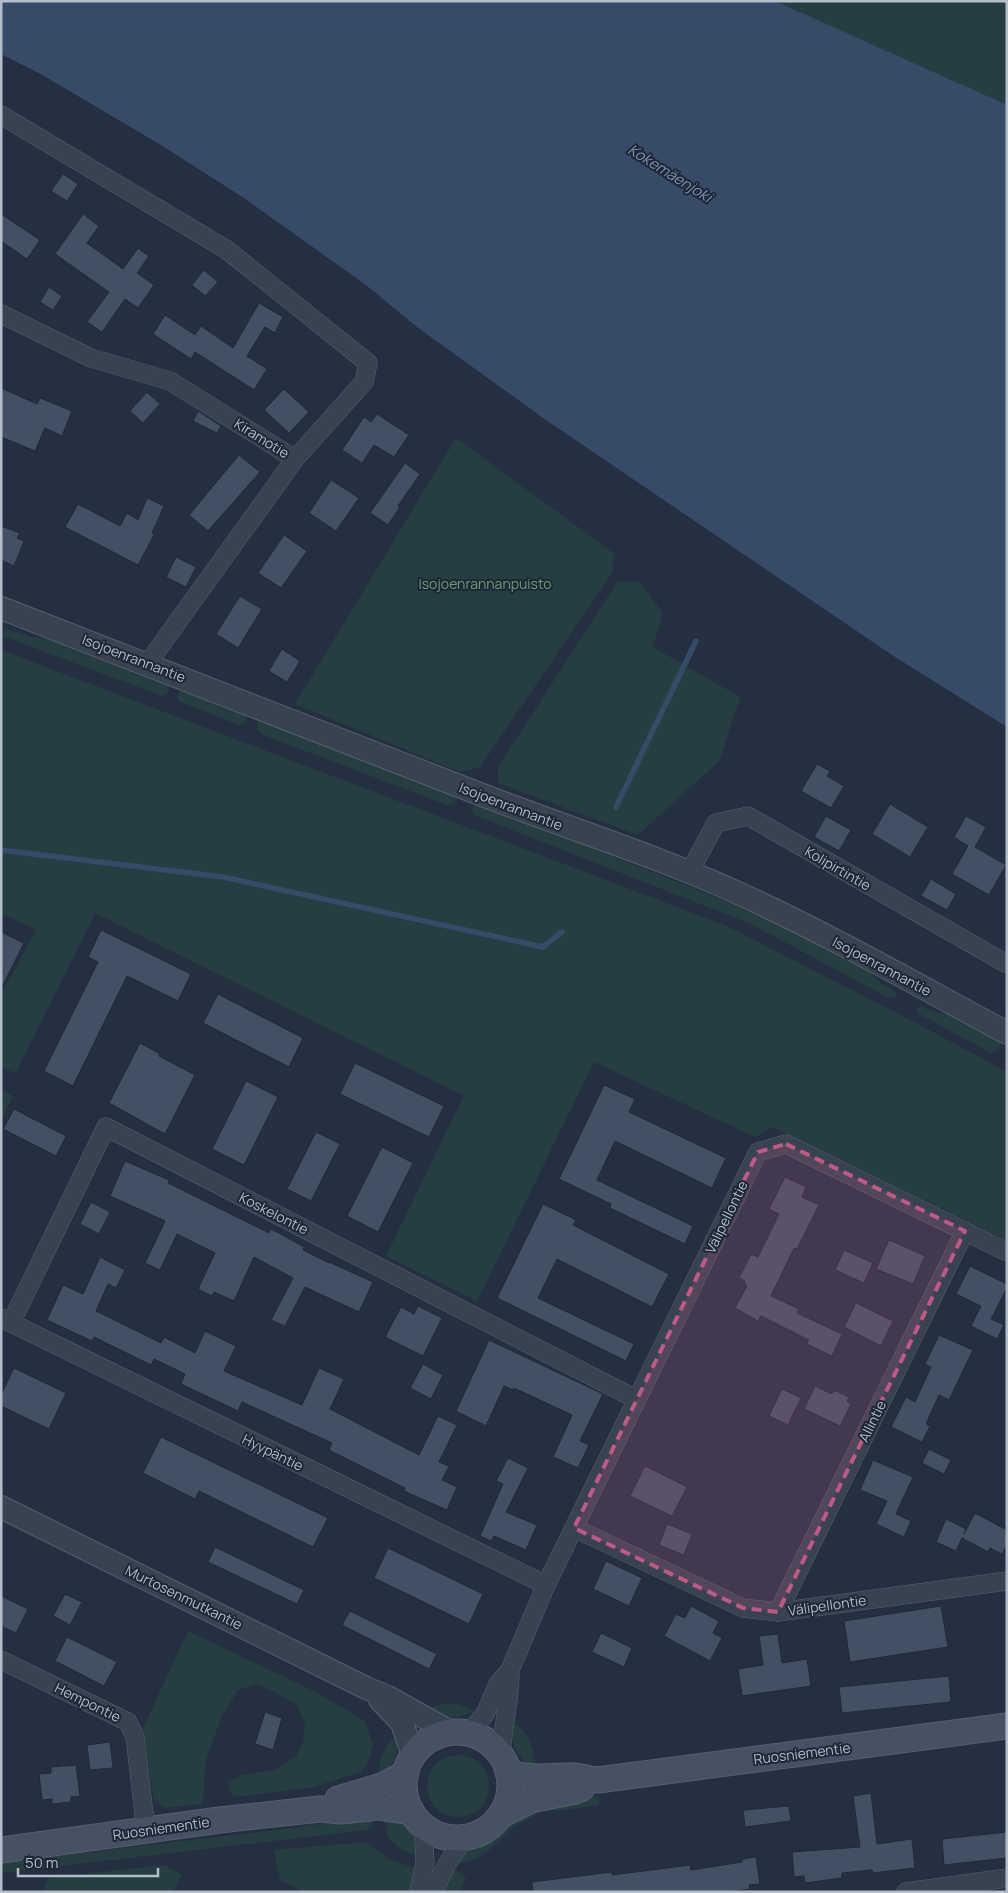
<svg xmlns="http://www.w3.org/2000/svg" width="1008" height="1893" font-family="Manrope,sans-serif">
<rect width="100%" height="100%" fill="#243041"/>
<!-- green -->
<g fill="#263e42">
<polygon points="772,1 1007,1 1007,109"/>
<polygon points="456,438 615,554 612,573 480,767 460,772 295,704"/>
<polygon points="618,581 639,582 663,613 653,647 740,697 720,760 638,835 498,783 498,767"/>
<polygon points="6,629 31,637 56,640 169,685 167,694 162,696 3,636"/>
<polygon points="1,650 727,926 920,1025 1007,1072 1007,1241 772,1127 755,1137 594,1062 477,1301 386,1256 464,1096 95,913 15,1073 1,1067 1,995 36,930 1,913"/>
<polygon points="180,690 246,715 245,723 239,725 179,701 177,698"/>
<polygon points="258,719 450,793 456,799 454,803 447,805 261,734 257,729"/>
<polygon points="474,803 480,804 761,915 864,967 883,985 897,993 894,997 887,997 751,924 474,815 472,811"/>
<polygon points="920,1005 931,1011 949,1014 1002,1041 997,1050 991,1053 919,1014 917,1011"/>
<polygon points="1,1090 13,1096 1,1120"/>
<polygon points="188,1631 318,1693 365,1721 373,1745 367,1765 361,1772 313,1787 236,1797 231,1794 228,1782 241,1775 276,1770 296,1756 303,1743 305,1724 296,1704 259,1684 238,1690 222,1716 207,1756 202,1804 165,1808 154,1800 143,1728"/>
<path d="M443,1704H457L474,1711C451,1721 451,1720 430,1708Z"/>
<path d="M512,1723C530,1730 534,1752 536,1770C518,1759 509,1744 512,1723Z"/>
<path d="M397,1735C399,1754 393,1766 380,1778C377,1762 384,1745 397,1735Z"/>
<circle cx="458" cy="1786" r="31"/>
<polygon points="599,1797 599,1805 556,1811 550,1808 566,1800"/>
<path d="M537,1808L536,1815C530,1818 524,1821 518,1824C499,1838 483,1864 457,1863L470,1848L487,1840L526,1811Z"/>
<polygon points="374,1813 372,1826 367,1830 1,1873 1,1863 308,1826"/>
<path d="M385,1814C411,1823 416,1831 418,1857C396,1848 383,1840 385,1814Z"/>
<polygon points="366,1842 392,1861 417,1868 412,1892 304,1892 280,1880 274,1850"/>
<polygon points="164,1865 182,1875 173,1892 43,1892 48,1878"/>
<polygon points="451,1871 458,1871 466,1879 459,1892 441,1892"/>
</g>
<!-- water -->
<polygon fill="#374b69" points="1,1 775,1 1007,105 1007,727 895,657 546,420 417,327 366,285 244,198 161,145 39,73 1,54"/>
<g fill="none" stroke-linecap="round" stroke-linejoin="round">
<!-- stream -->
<g stroke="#374b69" stroke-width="5.5">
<polyline points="616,807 696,641"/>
<polyline points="1,850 223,877 543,947 562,932"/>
</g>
</g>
<!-- building -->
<g fill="#435063" stroke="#1f2938">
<polygon points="63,174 78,184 67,201 51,191"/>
<polygon points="1,214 40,240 27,259 1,241"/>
<polygon points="83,214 99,226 87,243 123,269 138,248 149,256 137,273 154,285 138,308 125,299 102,332 87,322 109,292 55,254"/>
<polygon points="204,270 218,282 205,296 192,285"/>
<polygon points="49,287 62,296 53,310 40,302"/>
<polygon points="259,303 283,317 275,333 265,327 247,356 267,369 254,390 195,352 191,359 153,334 165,315 195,335 201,326 233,348"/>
<polygon points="1,388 37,404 40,398 72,411 62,436 45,428 35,451 1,437"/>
<polygon points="284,389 309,412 289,433 264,410"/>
<polygon points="147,392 160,404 143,423 130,411"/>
<polygon points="198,411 221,426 217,433 193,421"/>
<polygon points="377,414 409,435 394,457 374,445 362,463 342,450 364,417 371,422"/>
<polygon points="239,455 260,472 208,531 189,515"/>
<polygon points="405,463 420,474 398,506 400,507 388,525 370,513"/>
<polygon points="331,480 359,498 336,531 309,513"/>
<polygon points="147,498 164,506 152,533 154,535 138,565 65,527 78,504 120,526 127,513 138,520"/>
<polygon points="1,526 20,533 17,538 24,541 14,566 1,560"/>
<polygon points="284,535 307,551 281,588 258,573"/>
<polygon points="176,557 196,567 186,587 166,577"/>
<polygon points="240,596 262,609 238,648 216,634"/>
<polygon points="282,649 300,661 287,682 269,671"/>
<polygon points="817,764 830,771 827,776 844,786 831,808 801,791"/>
<polygon points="890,804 928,827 910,857 872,834"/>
<polygon points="826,816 851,830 839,851 814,837"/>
<polygon points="966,816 986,827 975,847 1006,865 989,895 952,874 968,846 954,837"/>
<polygon points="931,879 956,894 947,910 921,896"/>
<polygon points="101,930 191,974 178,1001 127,976 73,1086 44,1071 98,962 88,957"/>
<polygon points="1,932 24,943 1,989"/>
<polygon points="218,994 303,1038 289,1067 203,1023"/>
<polygon points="140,1043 160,1054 159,1056 195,1075 165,1134 109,1103"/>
<polygon points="355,1063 444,1106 429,1137 340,1094"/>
<polygon points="246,1081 278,1097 244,1165 212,1149"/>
<polygon points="604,1085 635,1099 629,1112 726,1158 712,1188 615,1141 597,1180 693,1226 685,1244 610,1208 611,1204 559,1179"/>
<polygon points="14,1109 66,1136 56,1156 3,1129"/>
<polygon points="316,1132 340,1144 311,1201 287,1189"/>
<polygon points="382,1147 413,1163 378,1232 347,1216"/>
<polygon points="125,1161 169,1180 168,1183 261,1229 269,1233 270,1229 279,1233 304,1247 303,1250 329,1263 329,1262 373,1282 359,1312 305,1287 285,1326 271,1320 293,1278 254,1257 234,1301 214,1292 212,1296 198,1289 215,1253 177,1234 160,1270 145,1263 165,1221 110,1196"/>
<polygon points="785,1177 806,1187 802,1197 819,1205 797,1249 794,1248 771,1296 799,1309 797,1313 842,1334 832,1356 807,1344 809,1340 761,1316 758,1321 735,1308 747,1286 744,1284 745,1281 739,1278 751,1254 758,1257 779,1214 769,1209"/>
<polygon points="91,1202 110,1212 99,1234 80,1224"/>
<polygon points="543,1204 576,1220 573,1225 669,1274 652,1307 557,1259 538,1298 634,1344 626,1361 497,1298"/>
<polygon points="889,1240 925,1256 913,1284 876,1269"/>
<polygon points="844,1250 873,1263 864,1283 835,1270"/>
<polygon points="100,1257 125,1270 116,1288 108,1284 96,1311 161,1343 164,1337 195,1353 205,1331 236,1346 224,1371 302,1405 319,1368 344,1379 330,1409 419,1455 438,1416 457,1425 439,1462 449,1466 442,1480 457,1487 447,1510 404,1491 405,1488 329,1450 332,1443 242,1402 238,1411 181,1384 185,1374 154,1359 151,1365 94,1337 92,1341 47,1320 63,1285 83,1294"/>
<polygon points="970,1266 1007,1284 1007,1288 991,1319 1004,1325 997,1339 971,1326 981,1306 956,1294"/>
<polygon points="856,1303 893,1321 881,1346 844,1327"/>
<polygon points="418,1306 442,1318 423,1356 385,1337 401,1307 414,1314"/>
<polygon points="939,1335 973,1350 949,1400 939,1395 926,1424 930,1426 922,1442 891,1427 906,1397 915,1402 931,1367 925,1364"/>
<polygon points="489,1340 603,1394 580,1441 589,1445 578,1468 553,1457 572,1415 514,1388 513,1390 504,1386 486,1426 456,1411"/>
<polygon points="423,1364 443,1375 431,1399 410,1388"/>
<polygon points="14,1368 66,1393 49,1429 1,1406 1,1395"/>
<polygon points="815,1386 832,1394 834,1390 849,1397 847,1401 851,1404 840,1426 804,1409"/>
<polygon points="782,1389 801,1398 788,1425 769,1416"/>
<polygon points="161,1437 328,1518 313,1547 199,1491 195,1499 143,1473"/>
<polygon points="929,1449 951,1460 944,1474 922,1463"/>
<polygon points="508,1458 528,1468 506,1512 537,1525 526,1550 494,1536 491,1541 480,1536 503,1484 496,1481"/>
<polygon points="873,1460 913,1477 896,1514 911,1521 904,1537 876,1524 887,1501 860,1490"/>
<polygon points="645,1466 687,1487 672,1516 630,1496"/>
<polygon points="975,1513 1007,1530 1007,1545 1002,1554 990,1548 988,1552 962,1538 956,1551 936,1542 946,1519 966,1529 964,1534"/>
<polygon points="667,1524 692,1534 684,1555 659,1545"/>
<polygon points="215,1547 304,1590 297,1604 208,1562"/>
<polygon points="388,1548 483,1594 469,1624 374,1578"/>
<polygon points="606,1561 642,1578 629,1606 593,1589"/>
<polygon points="65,1594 82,1602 70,1625 53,1616"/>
<polygon points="1,1596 28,1609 16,1633 1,1626"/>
<polygon points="691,1606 719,1621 713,1633 722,1638 710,1661 664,1636 676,1614 685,1618"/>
<polygon points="941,1606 948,1647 850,1662 844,1621"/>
<polygon points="350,1611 437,1654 429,1669 342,1625"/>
<polygon points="601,1633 632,1648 624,1667 592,1652"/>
<polygon points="778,1634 782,1663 807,1659 811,1686 742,1696 738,1669 763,1665 759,1636"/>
<polygon points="67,1637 117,1662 104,1686 55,1661"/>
<polygon points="949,1676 951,1702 842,1713 839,1687"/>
<polygon points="265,1712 282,1718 273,1750 255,1744"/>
<polygon points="110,1742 113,1768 90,1770 87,1745"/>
<polygon points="76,1765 80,1796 71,1797 71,1802 52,1804 52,1799 42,1800 39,1774 51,1773 51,1767"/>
<polygon points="871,1793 877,1844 912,1839 915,1868 873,1873 872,1870 842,1873 842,1878 805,1883 804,1876 794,1877 792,1852 860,1847 853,1796"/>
<polygon points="789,1806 791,1821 745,1827 743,1810"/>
<polygon points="1007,1832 1007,1858 944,1865 942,1839"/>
<polygon points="756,1857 760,1884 749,1885 750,1889 729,1892 533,1892 532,1882 612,1872 612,1875 690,1865 691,1870 742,1862 742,1859"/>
</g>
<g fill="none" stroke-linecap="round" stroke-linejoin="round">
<defs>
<g id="minor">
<polyline points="1,115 227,250 368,363 364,382 295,459 148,663"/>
<polyline points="1,314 91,358 170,381 295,459"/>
<polyline points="689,873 716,823 748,816 1007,964"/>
<polyline points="1,1318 546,1585"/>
<polyline points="11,1323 106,1127 636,1399"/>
<polyline points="574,1528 743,1608 778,1612 1007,1581"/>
<polyline points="778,1612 965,1231"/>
<polyline points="1,1660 128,1722 135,1737 146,1831"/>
<polyline points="468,1734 485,1714 498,1684 510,1670 546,1585 758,1152 786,1144 1007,1252"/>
<path d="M501,1757C502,1727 511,1699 510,1670"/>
<polyline points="419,1892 425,1862 423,1826"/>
<path d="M434,1892C442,1871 451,1854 467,1837"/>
<polyline points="906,1892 1007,1878"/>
</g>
<g id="tertiary">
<path d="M1,608C159,668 315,731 472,791C564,827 659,856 749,898C837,939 921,987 1007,1033"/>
<polyline points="1,1507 366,1688 388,1697 452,1733"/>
<polyline points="380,1700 402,1723 413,1755"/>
</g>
<g id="secondary">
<circle cx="457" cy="1785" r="53"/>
<path d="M508,1772C536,1781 548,1775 574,1776C582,1777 590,1779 598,1780L1007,1726"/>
<polyline points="338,1799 382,1786 406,1773"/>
<polyline points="501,1815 531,1800 575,1791 582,1788"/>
<polyline points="1,1850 220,1820 320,1809 341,1811 378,1807 412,1812"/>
</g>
</defs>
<!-- minor casing -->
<use href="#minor" stroke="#56606e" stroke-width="19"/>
<!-- tertiary casing -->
<use href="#tertiary" stroke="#56606e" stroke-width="24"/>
<!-- secondary casing -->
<use href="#secondary" stroke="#56606e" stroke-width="27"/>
<!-- minor -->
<use href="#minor" stroke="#394251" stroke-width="18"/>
<!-- tertiary -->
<use href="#tertiary" stroke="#394251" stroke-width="22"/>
<!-- secondary -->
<use href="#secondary" stroke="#465164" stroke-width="25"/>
</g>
<!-- marked area -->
<path fill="#bd5a88" fill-opacity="0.2" stroke="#bd5a88" stroke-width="4" stroke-dasharray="10 6" stroke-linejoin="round" d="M786,1144L965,1231L778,1612L743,1608L574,1528L758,1152Z"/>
<g text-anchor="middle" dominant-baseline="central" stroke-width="4" stroke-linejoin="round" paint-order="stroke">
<!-- street labels -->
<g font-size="14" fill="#b5bdcb" stroke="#1d2736">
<text transform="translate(262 438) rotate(32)">Kiramotie</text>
<text transform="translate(134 658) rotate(21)">Isojoenrannantie</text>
<text transform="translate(511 806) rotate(21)">Isojoenrannantie</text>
<text transform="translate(838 868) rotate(30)">Kolipirtintie</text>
<text transform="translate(882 966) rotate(28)">Isojoenrannantie</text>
<text transform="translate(274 1213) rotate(27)">Koskelontie</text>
<text transform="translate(726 1217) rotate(-64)">Välipellontie</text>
<text transform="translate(872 1421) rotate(-64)">Allintie</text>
<text transform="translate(273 1452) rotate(26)">Hyypäntie</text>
<text transform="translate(184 1597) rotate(26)">Murtosenmutkantie</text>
<text transform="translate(827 1605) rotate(-8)">Välipellontie</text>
<text transform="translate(88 1702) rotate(26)">Hempontie</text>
<text transform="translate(802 1753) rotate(-7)">Ruosniementie</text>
<text transform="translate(161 1828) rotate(-8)">Ruosniementie</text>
</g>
<!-- park labels -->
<g font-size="14" fill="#6b9d77" stroke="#1d2736">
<text x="485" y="583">Isojoenrannanpuisto</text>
</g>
<!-- water labels -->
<g font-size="15" font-style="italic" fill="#7c93b3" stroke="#1d2736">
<text transform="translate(670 173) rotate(32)">Kokemäenjoki</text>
</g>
</g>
<!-- border -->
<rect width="1008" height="1893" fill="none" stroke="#b5bdcb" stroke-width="5"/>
<!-- scale -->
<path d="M18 1868v8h140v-8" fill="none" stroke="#b5bdcb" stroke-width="2.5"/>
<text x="25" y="1868" font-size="15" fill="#b5bdcb" stroke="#1d2736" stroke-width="4" paint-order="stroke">50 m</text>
</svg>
